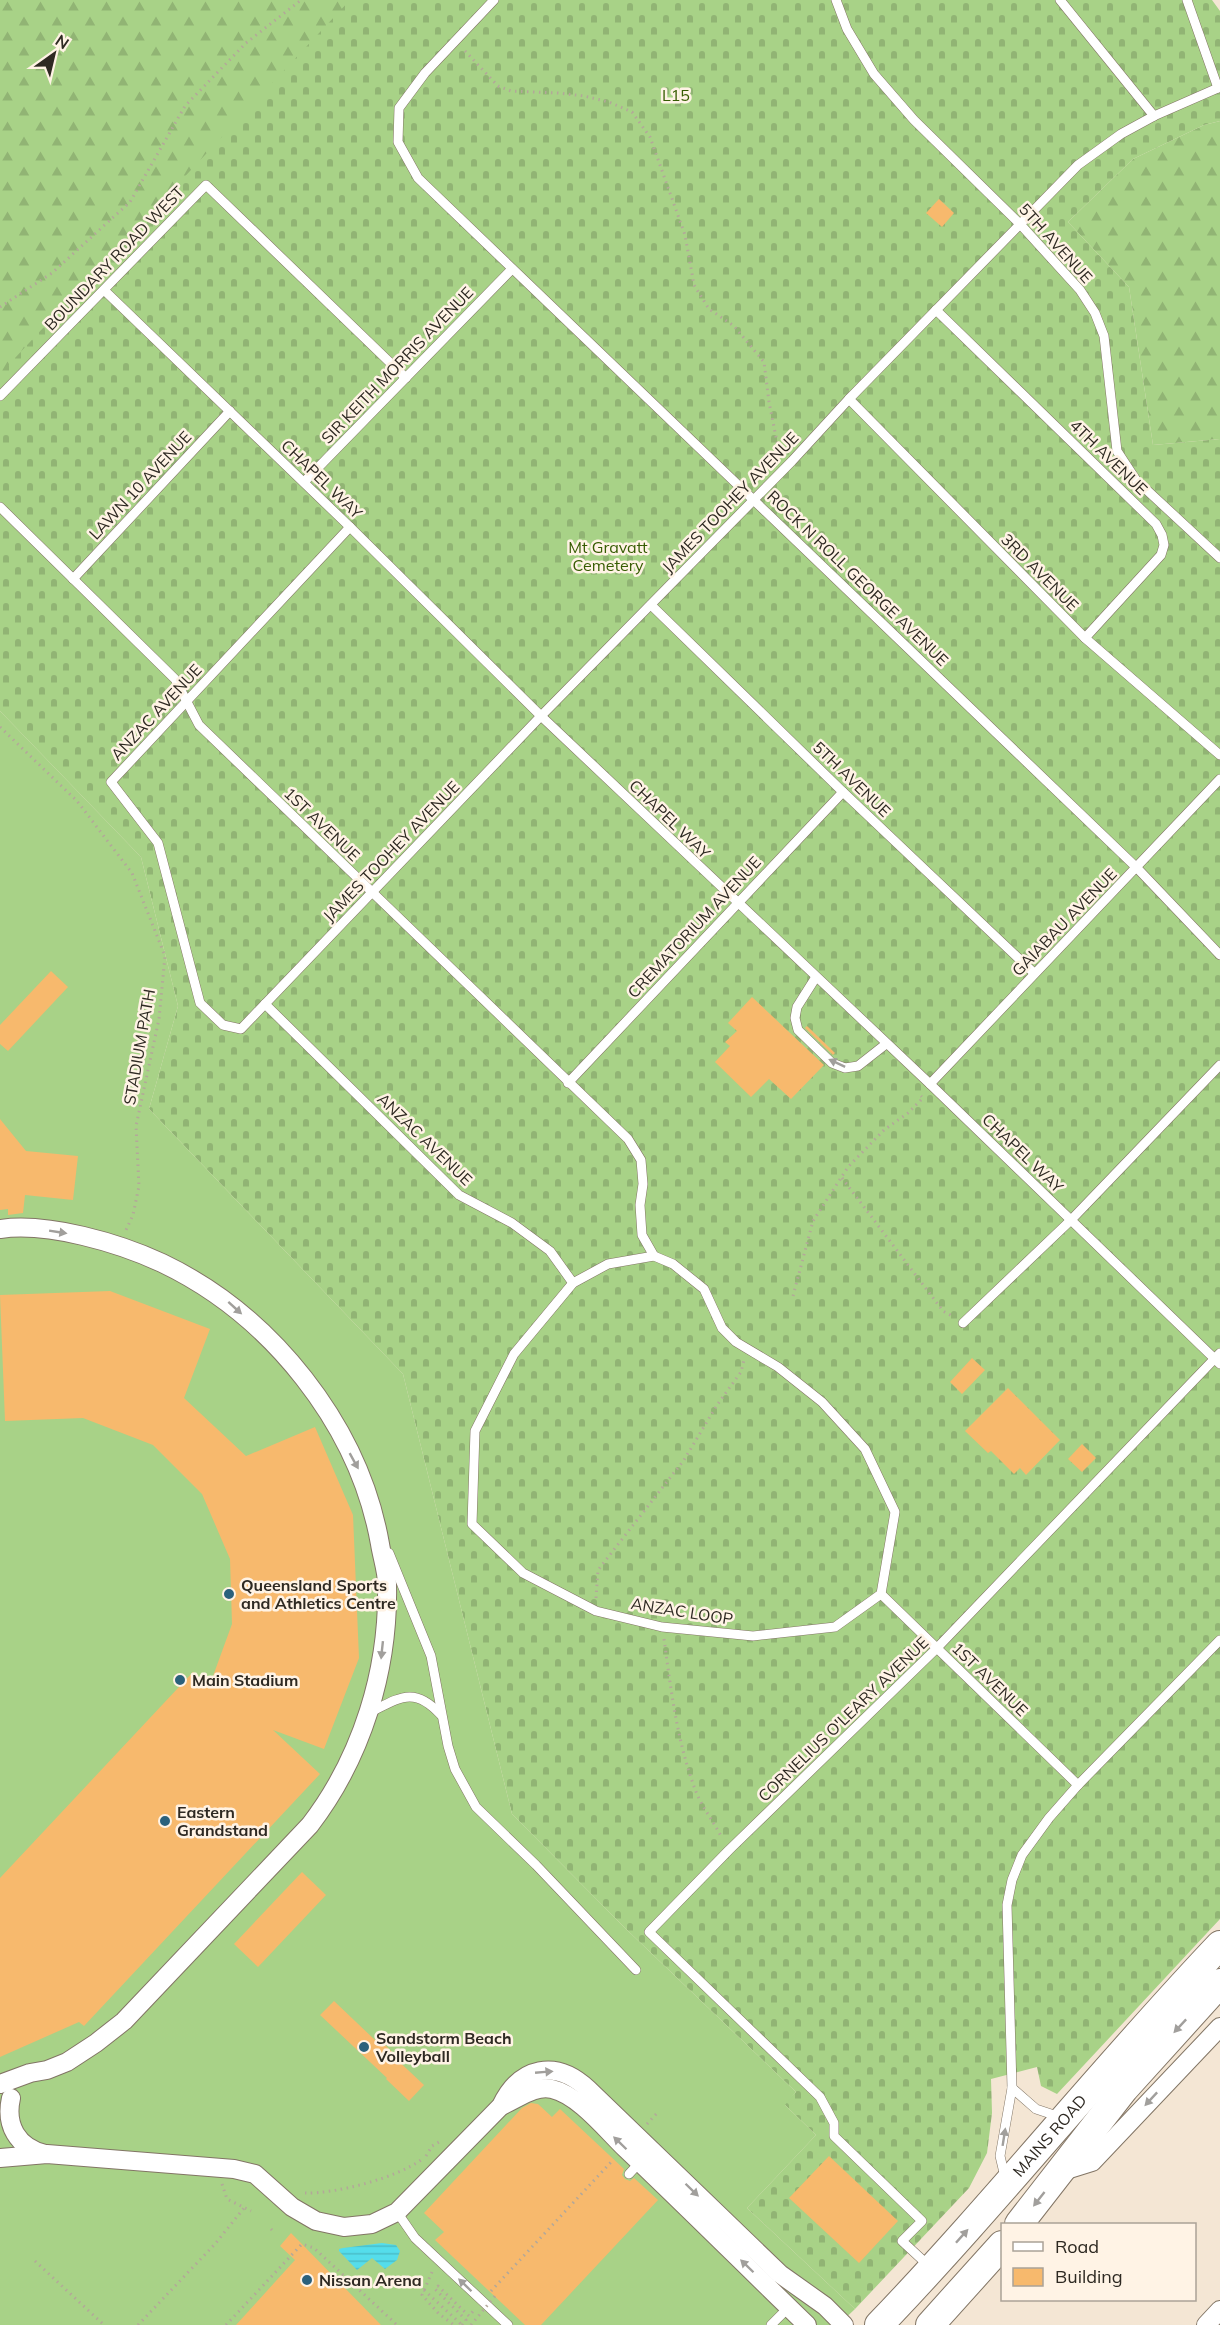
<svg xmlns="http://www.w3.org/2000/svg" width="1220" height="2325" font-family="Mulish,sans-serif">
<defs>
<pattern id="forest-firs" width="22" height="20" patternUnits="userSpaceOnUse" patternTransform="scale(1.5)"><rect width="22" height="20" fill="#a8d287"/><path d="M5 1l3.5 6h-7zM16 11l3.5 6h-7z" fill="#91b474"/></pattern>
<pattern id="cemetery-stones" width="16" height="16" patternUnits="userSpaceOnUse" patternTransform="scale(1.5)"><rect width="16" height="16" fill="#a8d287"/><path d="M2 7V4a2 2 0 0 1 4 0v3zM10 15v-3a2 2 0 0 1 4 0v3z" fill="#91b474"/></pattern>
<pattern id="water-rules" width="6" height="5" patternUnits="userSpaceOnUse" patternTransform="scale(1.5)"><rect width="6" height="5" fill="#55ddeb"/><path d="M0 2.5h6" fill="none" stroke="#4abec9"/></pattern>
</defs>
<rect width="100%" height="100%" fill="#f4e6d4"/>
<!-- forest -->
<g fill="url(#forest-firs)">
<polygon points="0,0 469,0 0,395"/>
<polygon points="1220,121 1220,439 1153,445 1129,287 1068,222 1133,159 1204,125"/>
</g>
<!-- cemetery -->
<polygon fill="url(#cemetery-stones)" points="350,0 1212,0 1220,11 1220,121 1204,125 1133,159 1068,222 1129,287 1153,445 1220,439 1220,1919 1057,2094 1041,2086 1037,2067 991,2079 992,2113 987,2153 969,2188 855,2309 747,2208 816,2135 784,2104 796,2092 625,1928 512,1814 403,1374 149,1109 178,1006 141,857 0,711 0,374"/>
<!-- pitch -->
<polygon fill="#a8d287" points="0,711 141,857 178,1006 149,1109 403,1374 512,1814 625,1928 796,2092 785,2105 816,2135 747,2208 855,2309 838,2325 0,2325"/>
<!-- water -->
<polygon fill="url(#water-rules)" points="382,2243 396,2245 400,2251 397,2260 385,2269 372,2258 357,2270 339,2251 339,2249 343,2248"/>
<!-- building -->
<g fill="#f7b96d">
<polygon points="939,199 954,213 942,227 926,213"/>
<polygon points="51,971 68,987 8,1051 0,1044 0,1025"/>
<polygon points="752,997 824,1065 791,1099 769,1079 751,1097 715,1062 730,1046 725,1042 737,1031 728,1023"/>
<polygon points="807,1026 835,1053 833,1055 805,1028"/>
<polygon points="0,1119 26,1151 78,1156 73,1200 25,1195 23,1213 8,1215 8,1209 0,1210"/>
<polygon points="110,1291 210,1329 184,1398 246,1456 315,1427 353,1515 359,1658 324,1749 273,1730 320,1774 84,2026 79,2022 0,2057 0,1878 193,1672 209,1687 232,1624 230,1559 202,1494 153,1445 83,1418 5,1421 0,1295"/>
<polygon points="972,1358 985,1370 962,1394 950,1382"/>
<polygon points="1008,1388 1060,1440 1026,1475 1020,1468 1014,1474 991,1451 988,1453 965,1431"/>
<polygon points="1082,1444 1096,1458 1082,1472 1068,1459"/>
<polygon points="302,1872 326,1895 258,1967 234,1944"/>
<polygon points="334,2001 376,2041 378,2038 394,2054 392,2055 424,2085 409,2101 386,2079 387,2078 320,2015"/>
<polygon points="531,2103 538,2104 552,2117 560,2109 624,2169 622,2175 625,2179 630,2181 634,2178 658,2200 541,2325 525,2325 435,2240 444,2232 424,2213 522,2108"/>
<polygon points="829,2156 898,2221 859,2263 789,2198"/>
<polygon points="291,2233 298,2240 381,2325 236,2325 295,2260 280,2246"/>
</g>
<g fill="none" stroke-linecap="round" stroke-linejoin="round">
<defs>
<g id="lane">
<polyline points="494,0 425,73 399,108 398,142 418,178 1137,868 1220,955"/>
<polyline points="836,0 847,29 874,74 914,120 1020,224 1080,290 1095,313 1104,336 1117,451 1136,480 1220,558"/>
<polyline points="1060,0 1154,116"/>
<polyline points="1187,0 1218,88"/>
<polyline points="104,290 350,527 541,716 930,1084 1220,1364"/>
<polyline points="936,310 1156,524 1162,535 1164,545 1161,555 1085,638"/>
<polyline points="0,396 206,185 406,378"/>
<polyline points="849,399 1085,638 1220,755"/>
<polyline points="304,482 512,269"/>
<polyline points="0,507 175,679 199,725 628,1139 641,1160 643,1184 640,1205 642,1235 654,1256"/>
<polyline points="350,527 111,782 158,843 200,1003 223,1025 241,1029 541,716 792,461 849,399 1078,165 1121,134 1154,116 1220,87"/>
<polyline points="73,579 230,411"/>
<polyline points="651,605 843,792 1034,973"/>
<polyline points="816,977 797,1007 795,1018 798,1030 832,1063 845,1068 858,1066 886,1044"/>
<polyline points="265,1004 459,1195 512,1223 550,1251 573,1283"/>
<polyline points="568,1083 843,792"/>
<polyline points="930,1084 1220,779"/>
<polygon points="654,1256 673,1264 704,1289 722,1328 736,1342 778,1367 822,1402 865,1449 895,1512 881,1594 835,1627 753,1636 662,1627 596,1611 523,1573 472,1524 475,1431 514,1354 573,1283 608,1264"/>
<polyline points="963,1323 1071,1220 1220,1065"/>
<polyline points="389,1553 431,1656 448,1746 455,1769 476,1807 536,1865 636,1970"/>
<polyline points="881,1594 1078,1785"/>
<path d="M369,1713C399,1698 414,1685 441,1715"/>
<polyline points="1012,2088 1036,2109 1060,2117"/>
<polyline points="629,2174 641,2161"/>
<polyline points="1005,2177 1000,2156 1012,2088 1007,1905 1012,1880 1022,1855 1049,1818 1078,1785 1220,1640"/>
<polyline points="397,2212 415,2238 508,2325"/>
<polyline points="929,2266 902,2241 922,2221 834,2136 834,2123 820,2097 649,1932 729,1850 936,1649 1220,1353"/>
<polyline points="771,2325 789,2307"/>
</g>
<g id="street">
<path d="M0,1229C48,1222 119,1243 162,1263C271,1315 359,1425 380,1544C382,1557 387,1571 387,1584C389,1670 362,1757 310,1825L124,2021L96,2043L67,2062L47,2070L30,2073L0,2084"/>
<path d="M11,2098C5,2125 17,2147 45,2154"/>
<path d="M501,2106C518,2099 534,2085 552,2089C579,2095 607,2131 626,2149C687,2207 747,2267 807,2325"/>
<path d="M0,2158L47,2154L234,2169L255,2174L292,2207L316,2221L344,2227L372,2224L397,2212L501,2106C520,2066 556,2059 588,2089L780,2274L825,2306L844,2325"/>
<polyline points="1060,2172 1092,2162 1220,2027"/>
<polyline points="1206,2325 1220,2310"/>
</g>
<g id="primary">
<polyline points="1019,2224 1124,2089 1220,1983"/>
<path id="s1" d="M879,2325C997,2202 1103,2068 1220,1945"/>
<polyline points="930,2325 1002,2245"/>
</g>
</defs>
<!-- lane casing -->
<use href="#lane" stroke="#827565" stroke-width="10"/>
<!-- street casing -->
<use href="#street" stroke="#827565" stroke-width="20"/>
<!-- primary casing -->
<use href="#primary" stroke="#827565" stroke-width="30"/>
<!-- path -->
<g stroke="#b3a899" stroke-width="3" stroke-dasharray="1.5 4.5" stroke-linecap="butt">
<polyline points="465,51 498,86 511,91 558,93 584,96 609,102 632,112 650,137 685,235 694,285 709,309 734,326 764,362 769,402 777,442 784,450"/>
<polyline points="0,307 52,273 130,202 185,106 246,43 301,0"/>
<polyline points="0,727 77,801 132,873 165,956 159,1019 136,1126 139,1186 133,1215 126,1230"/>
<polyline points="842,1178 943,1311 954,1317"/>
<polyline points="793,1296 813,1221 848,1167 884,1130 908,1113 923,1098 921,1096"/>
<polyline points="596,1598 598,1570 684,1460 717,1405 741,1372 744,1360"/>
<path d="M664,1639C671,1690 677,1741 695,1789C701,1806 714,1822 722,1838"/>
<polyline points="647,2124 659,2111"/>
<polyline points="426,2156 432,2146 439,2142"/>
<polyline points="222,2184 227,2199 251,2211"/>
<path d="M305,2193C335,2194 396,2178 421,2160"/>
<polyline points="271,2229 272,2230"/>
<polyline points="35,2261 104,2325"/>
<polyline points="432,2272 422,2295 439,2314 454,2325"/>
<polyline points="424,2290 462,2325"/>
<polyline points="491,2291 613,2160"/>
<polyline points="138,2325 215,2244 244,2208"/>
<polyline points="226,2325 302,2244 314,2248 397,2325"/>
<polyline points="462,2325 466,2320 435,2289 438,2286 469,2316 475,2309"/>
</g>
<!-- lane -->
<use href="#lane" stroke="#fff" stroke-width="9"/>
<!-- street -->
<use href="#street" stroke="#fff" stroke-width="18"/>
<!-- primary -->
<use href="#primary" stroke="#fff" stroke-width="28"/>
<!-- path-bridge -->
<polyline stroke="#b3a899" stroke-width="3" stroke-dasharray="1.5 4.5" stroke-linecap="butt" points="471,2325 495,2296"/>
</g>
<!-- one-way arrows -->
<defs><path id="oneway-solid" d="M-6-.8H1V-3.2L6.5 0L1 3.2V.8H-6Z" transform="scale(1.5)"/></defs>
<g fill="#a19f9c">
<use href="#oneway-solid" transform="translate(837 1063) rotate(-155)"/>
<use href="#oneway-solid" transform="translate(58 1232) rotate(9)"/>
<use href="#oneway-solid" transform="translate(235 1308) rotate(42)"/>
<use href="#oneway-solid" transform="translate(354 1461) rotate(61)"/>
<use href="#oneway-solid" transform="translate(382 1650) rotate(96)"/>
<use href="#oneway-solid" transform="translate(1180 2026) rotate(133)"/>
<use href="#oneway-solid" transform="translate(544 2072) rotate(-5)"/>
<use href="#oneway-solid" transform="translate(1151 2099) rotate(133)"/>
<use href="#oneway-solid" transform="translate(1004 2137) rotate(-81)"/>
<use href="#oneway-solid" transform="translate(620 2143) rotate(-136)"/>
<use href="#oneway-solid" transform="translate(692 2190) rotate(44)"/>
<use href="#oneway-solid" transform="translate(1039 2199) rotate(128)"/>
<use href="#oneway-solid" transform="translate(962 2236) rotate(-48)"/>
<use href="#oneway-solid" transform="translate(747 2266) rotate(-136)"/>
<use href="#oneway-solid" transform="translate(465 2285) rotate(-136)"/>
</g>
<!-- markers -->
<g fill="#2b617c" stroke="#fff3e5" stroke-width="2">
<circle cx="229" cy="1594" r="6"/>
<circle cx="180" cy="1680" r="6"/>
<circle cx="165" cy="1821" r="6"/>
<circle cx="364" cy="2047" r="6"/>
<circle cx="307" cy="2280" r="6"/>
</g>
<g text-anchor="middle" dominant-baseline="central" stroke-width="5" stroke-linejoin="round" paint-order="stroke">
<!-- park labels -->
<g font-size="16" fill="#365c02" stroke="#fff3e5">
<text x="676" y="95">L15</text>
<text x="608" y="547">Mt Gravatt<tspan x="608" dy="18">Cemetery</tspan></text>
</g>
<!-- street labels -->
<g font-size="16" fill="#2e2922" stroke="#fff3e5">
<text transform="translate(1056 243) rotate(48)">5TH AVENUE</text>
<text transform="translate(114 258) rotate(-46)">BOUNDARY ROAD WEST</text>
<text transform="translate(397 365) rotate(-46)">SIR KEITH MORRIS AVENUE</text>
<text transform="translate(1109 457) rotate(44)">4TH AVENUE</text>
<text transform="translate(322 479) rotate(44)">CHAPEL WAY</text>
<text transform="translate(140 485) rotate(-47)">LAWN 10 AVENUE</text>
<text transform="translate(730 502) rotate(-46)">JAMES TOOHEY AVENUE</text>
<text transform="translate(1040 572) rotate(45)">3RD AVENUE</text>
<text transform="translate(858 578) rotate(44)">ROCK N ROLL GEORGE AVENUE</text>
<text transform="translate(156 712) rotate(-47)">ANZAC AVENUE</text>
<text transform="translate(852 779) rotate(44)">5TH AVENUE</text>
<text transform="translate(670 819) rotate(44)">CHAPEL WAY</text>
<text transform="translate(322 824) rotate(44)">1ST AVENUE</text>
<text transform="translate(391 851) rotate(-46)">JAMES TOOHEY AVENUE</text>
<text transform="translate(1064 922) rotate(-46)">GAIABAU AVENUE</text>
<text transform="translate(694 927) rotate(-47)">CREMATORIUM AVENUE</text>
<text transform="translate(139 1047) rotate(-80)">STADIUM PATH</text>
<text transform="translate(425 1139) rotate(44)">ANZAC AVENUE</text>
<text transform="translate(1023 1153) rotate(44)">CHAPEL WAY</text>
<text transform="translate(682 1611) rotate(9)">ANZAC LOOP</text>
<text transform="translate(990 1679) rotate(44)">1ST AVENUE</text>
<text transform="translate(843 1719) rotate(-44)">CORNELIUS O'LEARY AVENUE</text>
<text stroke="none"><textPath href="#s1" startOffset="255">MAINS ROAD</textPath></text>
</g>
<!-- poi labels -->
<g font-size="16" font-weight="bold" fill="#2e2922" stroke="#fff3e5" text-anchor="start">
<text x="241" y="1585">Queensland Sports<tspan x="241" dy="18">and Athletics Centre</tspan></text>
<text x="192" y="1680">Main Stadium</text>
<text x="177" y="1812">Eastern<tspan x="177" dy="18">Grandstand</tspan></text>
<text x="376" y="2038">Sandstorm Beach<tspan x="376" dy="18">Volleyball</tspan></text>
<text x="319" y="2280">Nissan Arena</text>
</g>
</g>
<!-- legend -->
<rect x="1001" y="2223" width="195" height="78" fill="#fff3e5" stroke="#aba297" stroke-width="1.5"/>
<rect x="1013" y="2242" width="30" height="9" fill="#ffffff" stroke="#aba297" stroke-width="1.5"/>
<text x="1055" y="2253" font-size="18" fill="#2e2922">Road</text>
<rect x="1013" y="2268" width="30" height="18" fill="#f7b96d" stroke="#aba297" stroke-width="1.5"/>
<text x="1055" y="2283" font-size="18" fill="#2e2922">Building</text>
<!-- north arrow -->
<g transform="translate(54 54) rotate(34)" stroke="#fff3e5" stroke-width="4.5" paint-order="stroke">
<path d="M0-4.5L10 22L0 15L-10 22Z" fill="#2e2922"/>
<text y="-9" font-size="16" font-weight="bold" text-anchor="middle" fill="#2e2922">N</text>
</g>
</svg>
